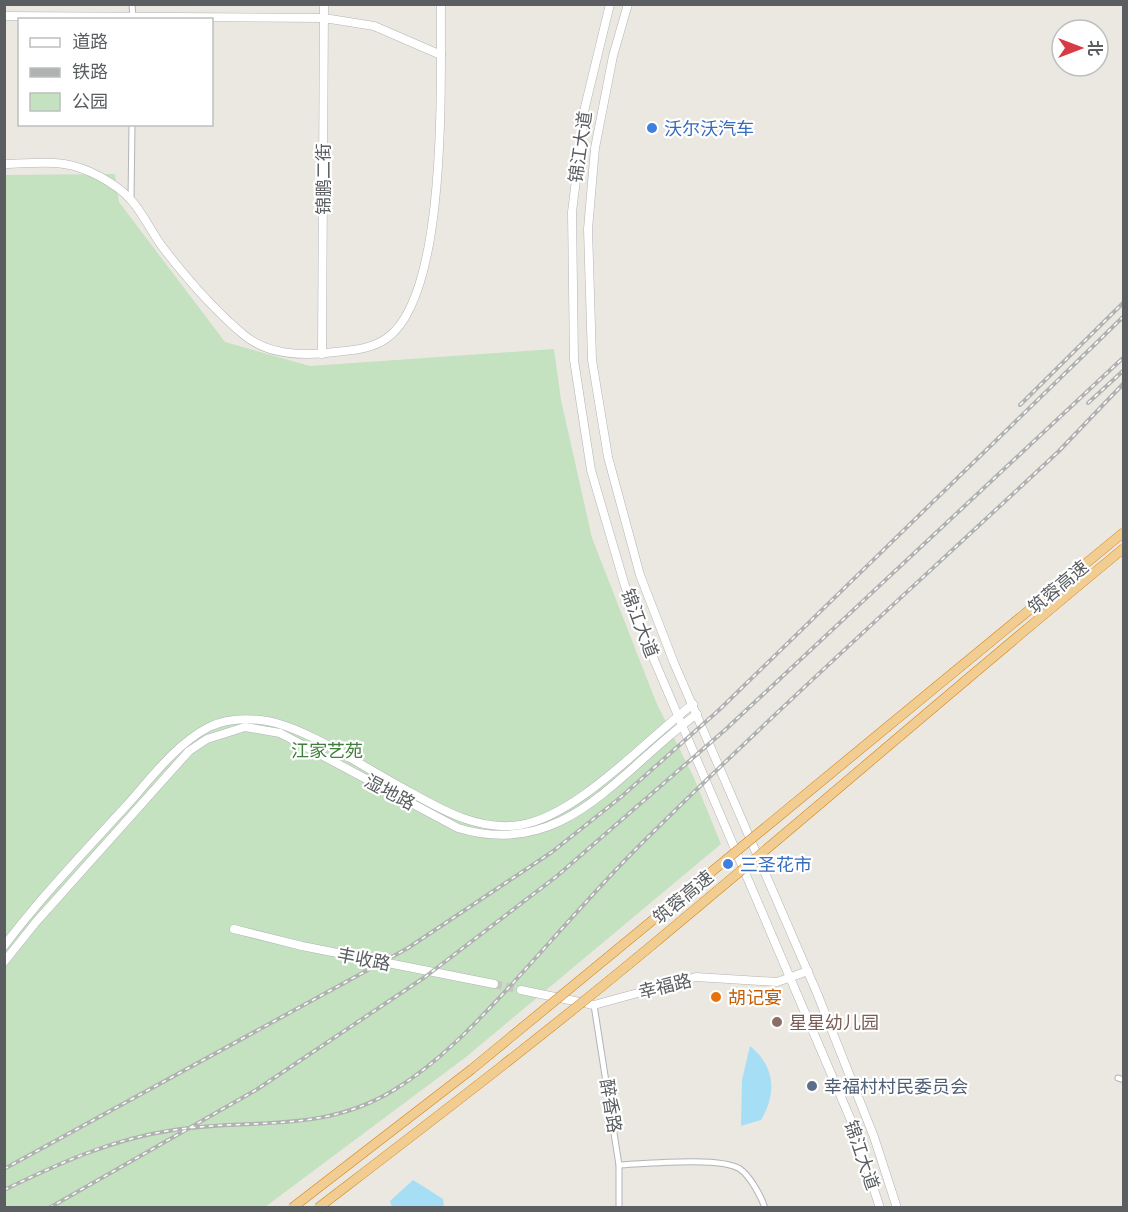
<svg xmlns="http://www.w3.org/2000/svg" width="1128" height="1212" font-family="'Archivo Narrow','Noto Sans SC',sans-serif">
<rect width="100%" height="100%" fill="#ebe8e1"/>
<!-- green -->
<polygon fill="#c4e1c0" points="115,174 119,202 225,342 310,366 554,349 561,400 592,538 656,702 694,778 721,844 466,1057 265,1207 5,1207 5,175"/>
<!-- water -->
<g fill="#a6def6">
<path d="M750,1046C775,1066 777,1093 761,1120L741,1126L742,1080Z"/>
<polygon points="413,1180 443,1199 444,1207 392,1207 390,1201"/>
</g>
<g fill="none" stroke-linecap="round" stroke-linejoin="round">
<!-- secondary-tunnel -->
<polyline stroke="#c7c6c1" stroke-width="8" stroke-dasharray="8 4" stroke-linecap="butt" points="494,984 521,990"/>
<defs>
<g id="street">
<polyline points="132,4 133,18"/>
<polyline points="131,200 132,124"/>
<polyline points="594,1005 619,1165 619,1208"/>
<polyline points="1118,1078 1124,1080"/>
<path d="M619,1165C643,1164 721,1156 740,1169C750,1176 761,1196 765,1208"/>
</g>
<g id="secondary">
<polyline points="610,4 585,107 572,212 574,360 591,470 625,586 655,662 853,1125 880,1208"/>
<polyline points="628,4 613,56 595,148 588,229 592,360 608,457 640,575 674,663 817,993 874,1137 897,1208"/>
<polyline points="4,16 324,18 374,26 441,55"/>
<path d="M4,164C24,164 45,161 64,164C86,167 116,183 131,200C144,214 152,234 164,249C188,280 214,310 244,335C269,356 305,356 335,352C353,350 372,349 387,338C449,294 440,76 441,4"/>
<polyline points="322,354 324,4"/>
<polyline points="234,929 302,946 494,984"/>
<path d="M4,946C42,896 85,851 127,805C151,778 176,744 209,727C226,719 248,718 267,721C307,728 363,767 401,787C437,807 476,832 520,825C576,817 646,740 693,704"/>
<path d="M4,962L36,922L189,751L207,739L245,727L280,733L458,828C566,861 620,769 697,714"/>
<polyline points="521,990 594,1005 696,977 777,982 808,971"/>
</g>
</defs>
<!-- street casing -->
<use href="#street" stroke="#b2b4b7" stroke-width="7"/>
<!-- secondary casing -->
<use href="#secondary" stroke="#b1b5b7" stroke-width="9"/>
<!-- street -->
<use href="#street" stroke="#fff" stroke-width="5"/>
<!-- secondary -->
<use href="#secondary" stroke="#fff" stroke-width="8"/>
<defs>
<g id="rail">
<polyline points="1088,403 1124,370"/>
<polyline points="1020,405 1124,302"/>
<polyline points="4,1169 408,948 552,852 621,797 719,710 1124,316"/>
<path d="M4,1190C60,1163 112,1139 174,1130C252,1118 322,1134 394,1090C440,1062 477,1022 513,983C555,937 596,889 640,845C776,710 919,582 1059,451L1124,383"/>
<polyline points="49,1208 256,1090 425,977 557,876 725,730 1124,357"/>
</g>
</defs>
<!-- rail casing -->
<use href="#rail" stroke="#b0b1b1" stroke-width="4"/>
<!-- rail -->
<use href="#rail" stroke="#fff" stroke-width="1.5" stroke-dasharray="4.5" stroke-linecap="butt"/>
<defs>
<g id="highway-bridge">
<polyline points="292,1208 472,1069 1124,532"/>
<path d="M318,1208C430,1122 543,1036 651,946C810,814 965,679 1124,548"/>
</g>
</defs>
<!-- highway-bridge casing -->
<use href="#highway-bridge" stroke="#d68116" stroke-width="10" stroke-linecap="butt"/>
<!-- highway-bridge -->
<use href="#highway-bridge" stroke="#f2cd92" stroke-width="9"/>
</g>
<!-- markers -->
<g fill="#3f7fe0" stroke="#fff" stroke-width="2">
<circle cx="652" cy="128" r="6"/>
<circle cx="728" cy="864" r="6"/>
</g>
<circle fill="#e8710a" stroke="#fff" stroke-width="2" cx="716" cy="997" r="6"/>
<circle fill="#8d6e63" stroke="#fff" stroke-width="2" cx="777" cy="1022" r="6"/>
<circle fill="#5c6f8a" stroke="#fff" stroke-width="2" cx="812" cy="1086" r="6"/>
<g text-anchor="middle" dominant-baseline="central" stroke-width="4.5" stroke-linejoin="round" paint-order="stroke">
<!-- shop labels -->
<g font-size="18" fill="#366cbe" stroke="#fff" text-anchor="start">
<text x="664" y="128">沃尔沃汽车</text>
<text x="740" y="864">三圣花市</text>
</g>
<!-- street labels -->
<g font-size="18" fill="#5a5e60" stroke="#fff">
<text transform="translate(580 147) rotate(-82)">锦江大道</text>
<text transform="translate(323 179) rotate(-90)">锦鹏二街</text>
<text transform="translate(1058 587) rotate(-40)">筑蓉高速</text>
<text transform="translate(640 623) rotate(69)">锦江大道</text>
<text transform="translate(390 792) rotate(28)">湿地路</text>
<text transform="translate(683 897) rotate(-40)">筑蓉高速</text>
<text transform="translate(364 959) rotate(11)">丰收路</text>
<text transform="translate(665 986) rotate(-14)">幸福路</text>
<text transform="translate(611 1106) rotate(81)">醉香路</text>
<text transform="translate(862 1155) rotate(71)">锦江大道</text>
</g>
<!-- park labels -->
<g font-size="18" fill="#417d3c" stroke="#fff">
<text x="327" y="750">江家艺苑</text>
</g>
<!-- food labels -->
<g font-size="18" fill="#c56008" stroke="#fff" text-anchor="start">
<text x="728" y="997">胡记宴</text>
</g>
<!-- education labels -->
<g font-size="18" fill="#785e54" stroke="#fff" text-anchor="start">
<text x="789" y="1022">星星幼儿园</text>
</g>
<!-- service labels -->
<g font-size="18" fill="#4e5e75" stroke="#fff" text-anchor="start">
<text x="824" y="1086">幸福村村民委员会</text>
</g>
</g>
<!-- border -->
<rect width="1128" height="1212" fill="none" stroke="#5a5e60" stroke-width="12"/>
<!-- legend -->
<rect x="18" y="18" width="195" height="108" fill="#ffffff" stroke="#bdbfbf" stroke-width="1.5"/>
<rect x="30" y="38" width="30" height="9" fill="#ffffff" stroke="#bdbfbf" stroke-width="1.5"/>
<text x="72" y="48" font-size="18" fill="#5a5e60">道路</text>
<rect x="30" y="68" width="30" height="9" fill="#b0b1b1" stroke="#bdbfbf" stroke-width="1.5"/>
<text x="72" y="78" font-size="18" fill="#5a5e60">铁路</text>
<rect x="30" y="93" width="30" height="18" fill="#c4e1c0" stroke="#bdbfbf" stroke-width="1.5"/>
<text x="72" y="108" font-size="18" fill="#5a5e60">公园</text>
<!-- north arrow -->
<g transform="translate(1080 48) rotate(90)"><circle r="28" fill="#ffffff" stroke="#bdbfbf" stroke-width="1.5"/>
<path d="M0-4.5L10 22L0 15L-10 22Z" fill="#d73c44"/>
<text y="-9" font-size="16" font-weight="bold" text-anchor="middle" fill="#5a5e60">北</text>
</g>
</svg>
